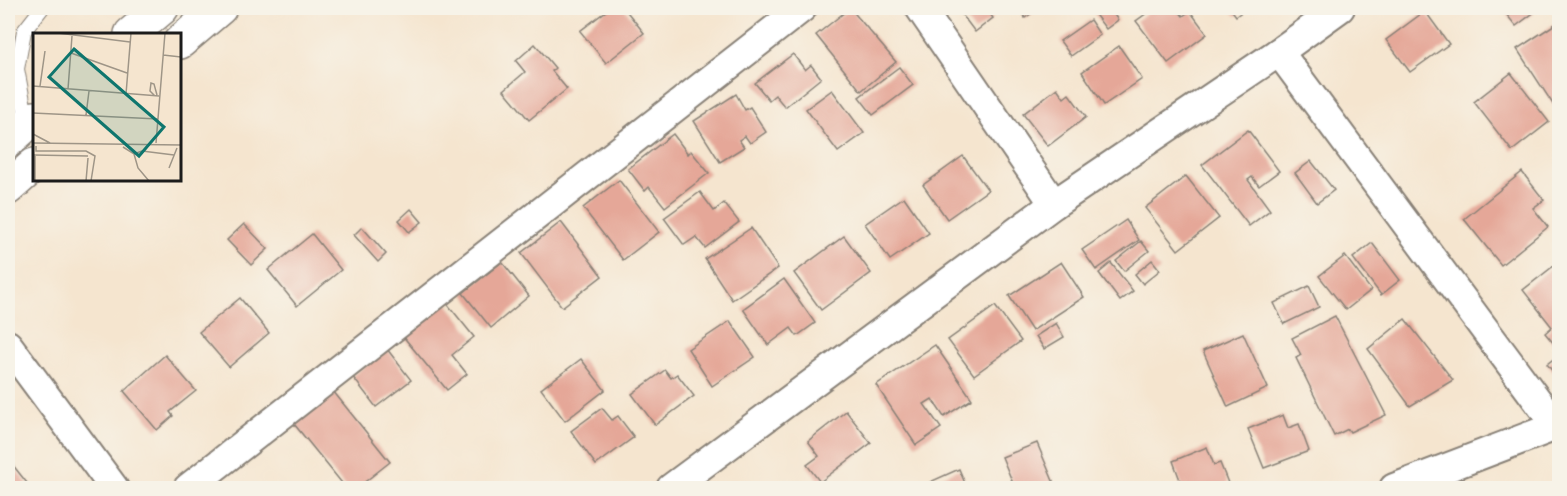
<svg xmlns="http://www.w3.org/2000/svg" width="1567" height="496" font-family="Pangolin,sans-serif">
<rect width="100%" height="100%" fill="#f7f3e8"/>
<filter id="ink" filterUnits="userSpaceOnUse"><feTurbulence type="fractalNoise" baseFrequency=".0167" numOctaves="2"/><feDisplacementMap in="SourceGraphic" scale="12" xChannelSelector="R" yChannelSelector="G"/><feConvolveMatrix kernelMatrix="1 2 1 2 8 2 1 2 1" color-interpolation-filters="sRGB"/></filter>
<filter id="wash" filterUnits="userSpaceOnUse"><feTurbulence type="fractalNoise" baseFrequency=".008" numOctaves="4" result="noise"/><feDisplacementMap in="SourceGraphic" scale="24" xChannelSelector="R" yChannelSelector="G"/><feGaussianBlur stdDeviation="1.35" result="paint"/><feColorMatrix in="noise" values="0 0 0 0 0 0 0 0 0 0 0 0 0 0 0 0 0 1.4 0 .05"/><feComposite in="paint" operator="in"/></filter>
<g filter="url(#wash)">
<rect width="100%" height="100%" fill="#f5e5cf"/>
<g id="blocks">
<!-- building -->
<g fill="#e5a798">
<polygon points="610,8 624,8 644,33 606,63 580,31"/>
<polygon points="850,8 896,62 861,91 816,35"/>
<polygon points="957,8 998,8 990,14 993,18 975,32"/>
<polygon points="1018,8 1033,8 1035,11 1025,18"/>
<polygon points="1090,8 1109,8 1118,20 1106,29"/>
<polygon points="1154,8 1176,8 1183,16 1190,11 1207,34 1168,63 1136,21"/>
<polygon points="1230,8 1247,8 1236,16"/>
<polygon points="1501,8 1540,8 1516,26"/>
<polygon points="1425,11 1449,44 1410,72 1386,40"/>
<polygon points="1090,20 1100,35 1071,56 1060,41"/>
<polygon points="1560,21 1560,115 1517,49"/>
<polygon points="535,44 555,68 552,71 567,89 529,120 504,90 525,72 516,61"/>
<polygon points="1119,46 1142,79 1104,105 1082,72"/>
<polygon points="793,54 805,70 811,65 821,78 785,107 775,95 769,100 755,83"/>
<polygon points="899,67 913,85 873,115 859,97"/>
<polygon points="1511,73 1549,122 1512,151 1474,102"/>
<polygon points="1057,88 1064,98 1069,94 1086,117 1048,146 1023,114"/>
<polygon points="832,90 864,133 838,152 806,109"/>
<polygon points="736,94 745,110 750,107 766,132 750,143 745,136 739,140 744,147 720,162 694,121"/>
<polygon points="1248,130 1279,171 1259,186 1252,177 1248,180 1270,210 1249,226 1202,165"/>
<polygon points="673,134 688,154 691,151 709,173 665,207 649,187 645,191 628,169"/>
<polygon points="963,156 988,190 947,219 923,185"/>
<polygon points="1311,161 1334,190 1317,203 1295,173"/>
<polygon points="1522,172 1544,200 1533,208 1548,227 1501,265 1464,219"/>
<polygon points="1186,176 1219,218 1178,250 1145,208"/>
<polygon points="619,180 659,232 623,260 583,208"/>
<polygon points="700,192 714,211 724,203 739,222 705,248 696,237 684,245 664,218"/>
<polygon points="904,197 929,233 890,260 865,224"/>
<polygon points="411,209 422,222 409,232 399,220"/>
<polygon points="1126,220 1139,240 1096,270 1082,250"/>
<polygon points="561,222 602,276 562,307 521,253"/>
<polygon points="244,224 268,249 251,265 227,240"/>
<polygon points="362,227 386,254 378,262 354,235"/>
<polygon points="751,228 778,268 732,300 705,259"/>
<polygon points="312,234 341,270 297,306 268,270"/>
<polygon points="844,236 871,273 821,310 794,273"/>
<polygon points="1141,241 1149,251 1124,271 1116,261"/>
<polygon points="1372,243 1400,280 1381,295 1353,258"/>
<polygon points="1345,256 1371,290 1346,310 1319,276"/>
<polygon points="1152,260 1160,270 1143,284 1135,274"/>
<polygon points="1560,261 1560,351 1545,333 1552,327 1523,290"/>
<polygon points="502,262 529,296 491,328 463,293"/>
<polygon points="1061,262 1084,297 1032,331 1009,296"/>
<polygon points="1111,263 1133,291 1120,301 1099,273"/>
<polygon points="784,279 815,323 797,336 791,328 768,345 743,309"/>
<polygon points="1309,286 1319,307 1284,324 1274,303"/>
<polygon points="240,298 269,333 229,367 199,332"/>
<polygon points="445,301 474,337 452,355 467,374 447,390 402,335"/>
<polygon points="995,306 1021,341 974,375 948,340"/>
<polygon points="1335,316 1386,415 1350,432 1348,429 1334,436 1296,358 1301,355 1292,338"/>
<polygon points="1405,319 1453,380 1410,406 1368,349"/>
<polygon points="730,321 755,357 712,386 688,349"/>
<polygon points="1056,323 1064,337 1044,349 1036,336"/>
<polygon points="1243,333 1268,388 1228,407 1203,351"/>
<polygon points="935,345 972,399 944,417 932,399 924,404 941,428 916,445 876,385"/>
<polygon points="387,349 411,380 376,407 352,376"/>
<polygon points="1560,354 1560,367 1553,372 1547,364"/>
<polygon points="165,355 196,391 170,412 173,416 157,430 124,391"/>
<polygon points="581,359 605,390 565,421 541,389"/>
<polygon points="665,370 671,378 677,374 694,396 655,425 632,394"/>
<polygon points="329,386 390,462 357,488 346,488 290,419"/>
<polygon points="602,408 612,420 618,416 634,437 596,465 571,431"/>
<polygon points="846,411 871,443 820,482 807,465 819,456 808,441"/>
<polygon points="1283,415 1288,428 1299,424 1309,451 1264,468 1248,429"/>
<polygon points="1037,443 1056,488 1025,488 1024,485 1015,488 1002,457"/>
<polygon points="1207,447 1214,465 1220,463 1228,483 1215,488 1183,488 1173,461"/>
<polygon points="8,459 31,488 8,488"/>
<polygon points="959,469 967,488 933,488 930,482"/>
</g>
</g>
</g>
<g filter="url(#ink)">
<use href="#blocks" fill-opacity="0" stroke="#888076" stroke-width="1.5"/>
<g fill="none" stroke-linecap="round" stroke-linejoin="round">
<defs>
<polyline id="lane" points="27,122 17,69 24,31 42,8"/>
<g id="street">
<polyline points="920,8 1054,204"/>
<polyline points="1279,52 1560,431"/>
<polyline points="8,345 114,488"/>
<polyline points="188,488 802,8"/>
<polyline points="671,488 1054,204 1279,52 1340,8"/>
<polyline points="1394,488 1556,426"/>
</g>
<g id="highway">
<polyline points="131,34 162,8"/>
<polyline points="180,42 220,8"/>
<polyline points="8,141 34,118"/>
<polyline points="8,188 34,165"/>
</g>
</defs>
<!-- lane casing -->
<use href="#lane" stroke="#888076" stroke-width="16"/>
<!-- street casing -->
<use href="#street" stroke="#888076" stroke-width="32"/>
<!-- highway casing -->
<use href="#highway" stroke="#888076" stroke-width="36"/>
<!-- lane -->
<use href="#lane" stroke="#fff" stroke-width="14"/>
<!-- street -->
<use href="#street" stroke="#fff" stroke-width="28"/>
<!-- highway -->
<use href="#highway" stroke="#fff" stroke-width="33"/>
</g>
</g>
<!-- overview -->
<g transform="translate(33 33)">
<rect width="148" height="148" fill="#f5e5cf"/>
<path fill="none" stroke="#9e9587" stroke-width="1.5" d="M25,0L97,9M38,20L94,40M130,22L148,24M0,53L126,63M7,53L12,18M35,56L39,3M93,61L98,0M122,63L117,58L118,50L121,51L124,62M0,80L125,86M53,82L56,58M0,101L17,110M0,110L148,112M123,110L132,0M3,113V118H53L62,123L58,148M90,114L101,121L109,118M109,118L141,122M101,121L105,135L116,148M0,122L55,123M136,135L144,115M2,148V122M53,148L55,125"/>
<path fill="#0f766e" fill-opacity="0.15" stroke="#0f766e" stroke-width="3" d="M41,16L131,94L106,123L16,44Z"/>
<rect width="148" height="148" fill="none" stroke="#1c1c1c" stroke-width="3"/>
</g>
<!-- margin -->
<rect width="1567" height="496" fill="none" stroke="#f7f3e8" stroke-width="30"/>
</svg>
